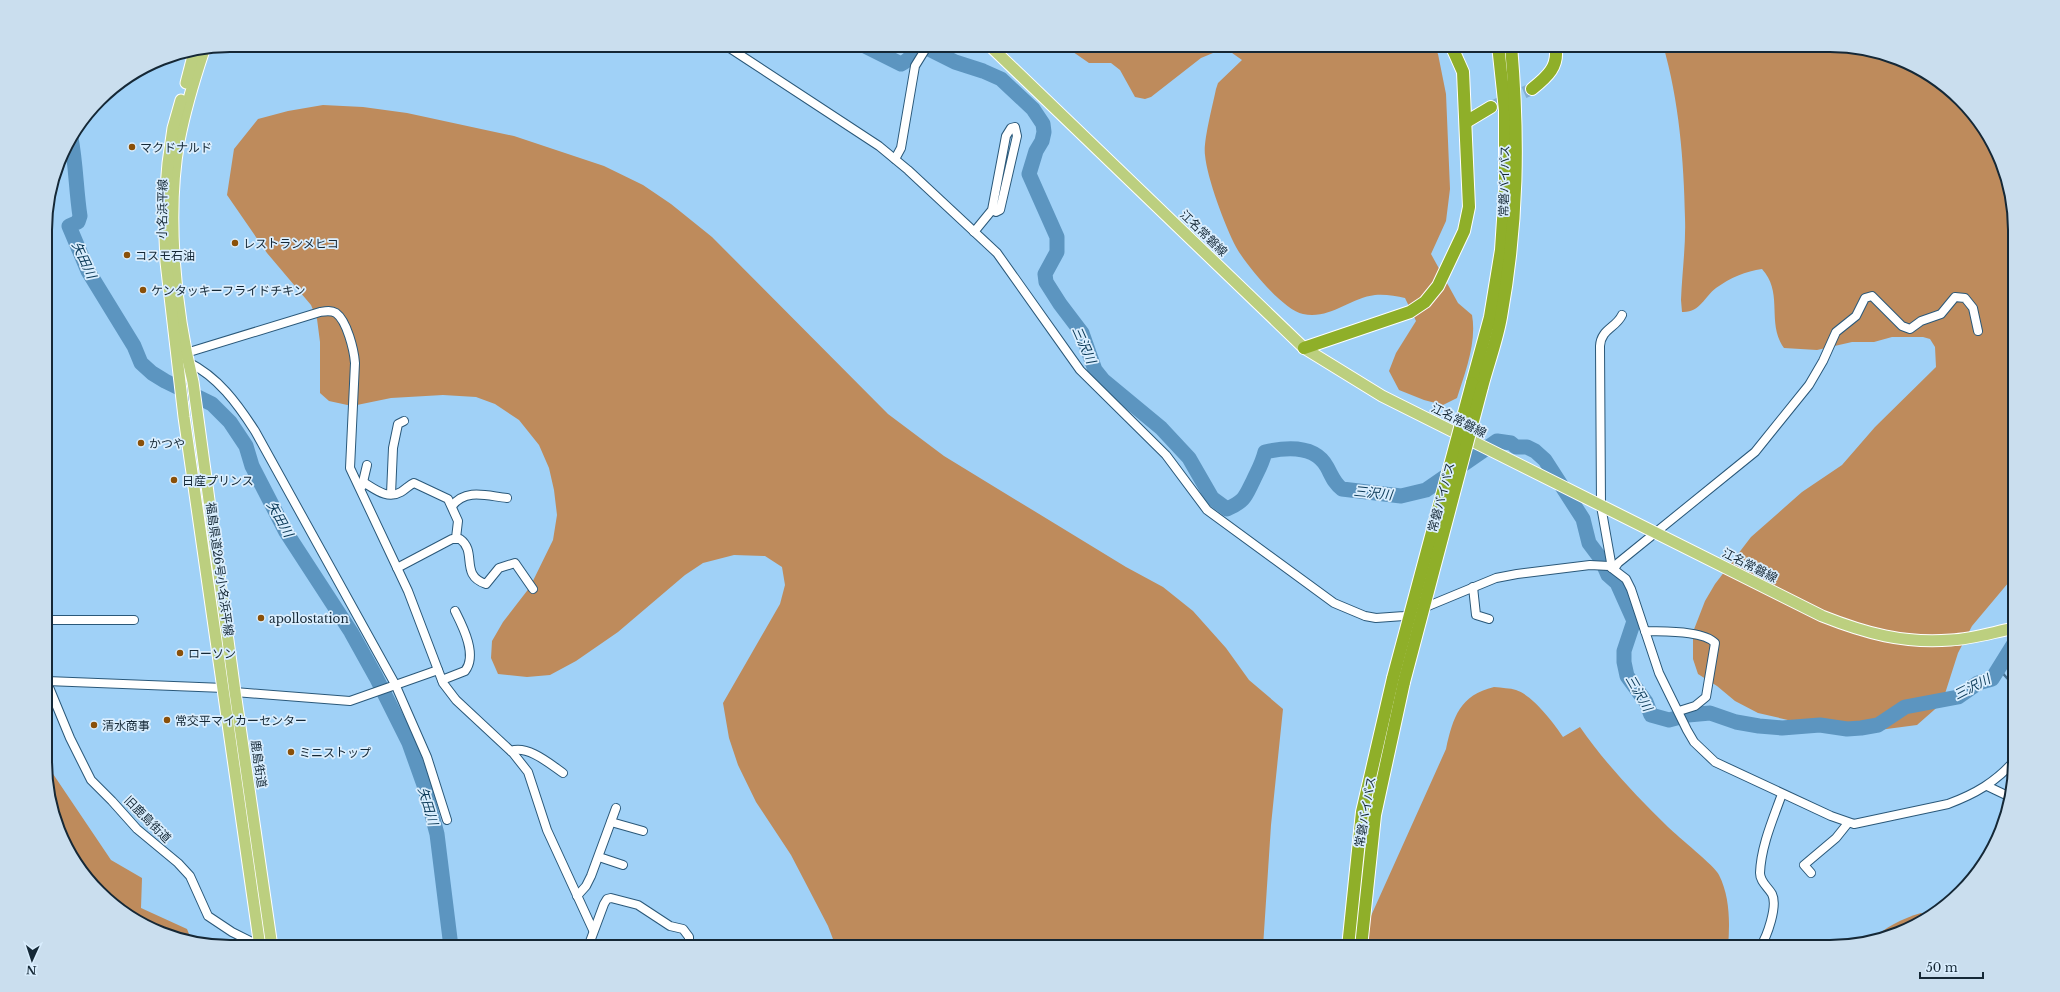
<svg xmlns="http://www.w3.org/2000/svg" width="2060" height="992" font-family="'Libre Baskerville','Noto Sans JP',serif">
<rect width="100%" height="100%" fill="#a0d1f7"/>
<!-- forest -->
<g fill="#be8b5c">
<path d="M1063,45H1432L1438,54L1446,94L1450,189L1446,221L1431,254L1458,303L1472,315C1477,342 1465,373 1457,398L1443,405L1424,400L1399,390L1389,371L1396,353L1416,321L1405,298C1396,296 1385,294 1375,295C1350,298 1329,320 1303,314C1283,310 1246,265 1236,247C1225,226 1207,178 1205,155C1203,142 1213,104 1216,89L1218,83L1242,60L1225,48L1201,58L1151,97L1145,99L1135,97L1120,70L1111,63H1089Z"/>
<path d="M1663,45H1830L1901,59L1943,83L1977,117L2001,159L2013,206L2014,576L1972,626L1958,653L1942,703L1917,725L1879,730L1855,729L1823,724L1801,723L1758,713L1735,701L1717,686L1698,674L1693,659V632L1705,601L1715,584L1751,537L1802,492L1842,465L1875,427L1936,367L1935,347L1930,339L1923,337H1892L1874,342H1852L1817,350L1784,348C1766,323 1784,293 1762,269C1746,271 1730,278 1716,288C1704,297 1700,313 1682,312L1681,300C1682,273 1686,245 1685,218C1684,161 1679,100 1663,45Z"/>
<polygon points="323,105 363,107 407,113 514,136 604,166 643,185 671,204 712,237 888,414 944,456 1126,567 1163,587 1193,611 1226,648 1249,680 1283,709 1271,825 1263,947 836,947 828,926 791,855 756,802 738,765 729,738 723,703 780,604 785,585 782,567 765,556 734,555 703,563 685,575 618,632 576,661 550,675 527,677 498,674 491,658 492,641 503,622 530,587 553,540 557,515 554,490 549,468 539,445 519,420 495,404 476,397 443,395 391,398 352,406 329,401 320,393 320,342 317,319 311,305 267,253 227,195 234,149 258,119 288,111"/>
<path d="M1494,687C1502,688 1510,688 1516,690C1532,695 1554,723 1563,737L1580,727C1605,763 1636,796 1668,827C1678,837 1715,866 1719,875C1730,897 1730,923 1728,947H1357L1446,749C1453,717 1460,695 1494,687Z"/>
<path d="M47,765L111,860L142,878L141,908L187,929L191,939C181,937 168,937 158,932C92,904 47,836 47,765Z"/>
<path d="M1921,913L1929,918L1890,937L1870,941C1886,927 1901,919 1921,913Z"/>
</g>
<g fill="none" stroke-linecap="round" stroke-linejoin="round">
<!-- stream -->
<polyline stroke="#477497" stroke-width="2.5" points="1998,668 2015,687"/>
<!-- river -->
<g stroke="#5c95c0" stroke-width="15">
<path d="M863,45L901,64C911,59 915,50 925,47L955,62L983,71L1001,79L1033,109L1043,124L1044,132L1042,141L1036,151L1029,174L1057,237V252L1045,274L1046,282L1060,304L1082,333L1095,370L1103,380L1161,428L1189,458L1212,498L1227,509C1245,501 1245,497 1253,481C1258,470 1262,464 1265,452C1287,447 1315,445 1327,467C1332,476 1334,483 1342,489L1401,496L1426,490L1497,441L1511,443L1516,447H1527L1535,451L1545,460L1583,519L1589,543L1601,559L1608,575L1617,583L1634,621L1624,651V662L1627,676L1646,702L1651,715L1669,720L1688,715L1710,713L1736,722L1759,726L1782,728L1820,725L1847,729L1861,728L1878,725L1905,707L1958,697L1978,683L1992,679L2015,642"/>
<path d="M71,138C76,164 76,190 80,216L78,222L69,226L88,271L134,346L141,363L152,373L165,381L212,404L230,422L246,446L252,466L286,532L351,632L376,677L409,743L424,785L437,834L451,947"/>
</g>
<!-- highway-tunnel -->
<polyline stroke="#84afd0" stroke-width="12" stroke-dasharray="12 6" stroke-linecap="butt" points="1491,107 1532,89"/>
<defs>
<g id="minor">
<path d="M725,45L879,146L908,170L997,253L1080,370L1166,455L1207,510L1334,603L1365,616L1376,618L1404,616L1496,578L1517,574L1590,565L1609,566L1626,579L1631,589L1659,673L1687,730L1694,742L1715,762L1831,816L1854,824L1948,804C1975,794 1996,782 2015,760"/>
<polyline points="895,159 901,148 915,66 928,45"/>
<polyline points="974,232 992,210 1006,136 1011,128 1015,127 1017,136 1000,210 996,212 992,210"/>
<path d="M186,353L320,312C326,311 331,310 336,313C347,321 354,350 355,363L350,468L408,591L443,683L456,700L513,753L528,772L547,830L593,930"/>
<path d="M188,362C218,377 237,403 255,431L395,684L427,757L447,820"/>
<path d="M363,482C375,489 387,500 401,492C406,489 409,485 414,483L448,499L458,521L456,538"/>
<polyline points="362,486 367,465"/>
<polyline points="391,494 393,448 398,424 404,421"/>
<path d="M452,506C466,488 487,496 507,498"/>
<path d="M397,568L452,539H460C478,552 459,575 486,584L499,568L515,563L533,589"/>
<path d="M1612,568L1601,506L1600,346C1601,329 1616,328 1622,315"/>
<polyline points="1614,569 1618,563 1755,452 1809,385 1823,361 1836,332 1856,316 1865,298 1872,296 1902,326 1910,329 1921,321 1941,314 1955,297 1965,298 1973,308 1978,331"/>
<polyline points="1473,587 1476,615 1489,619"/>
<polyline points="46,620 134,620"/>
<path d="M1645,631C1662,632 1703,630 1715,643L1706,697L1695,706L1679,711"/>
<polyline points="46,680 70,738 91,780 112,801 137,829 178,863 190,876 208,916 232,932 262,947"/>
<path d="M442,680L465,671C478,655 462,625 455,611"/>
<polyline points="47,681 224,688"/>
<polyline points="235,692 350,701 438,670"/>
<path d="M511,751C528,745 550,764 563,773"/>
<polyline points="1987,786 2008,796"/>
<polyline points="611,822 643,831"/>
<polyline points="599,857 623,865"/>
<polyline points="1811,873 1804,865 1836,838 1848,823"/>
<polyline points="577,896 586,886 591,876 616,808"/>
<polyline points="588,947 604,904 607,899 611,898 638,905 670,926 683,929 689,937 689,947"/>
<path d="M1760,947C1767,937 1778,906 1772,894C1768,887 1760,882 1760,873C1761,846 1773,819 1782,794"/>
</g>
<g id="major">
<path d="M989,45L1304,348L1382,396L1822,616C1865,633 1904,644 1951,640C1972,639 1994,632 2015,628"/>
<path d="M204,50C194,80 185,110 179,141C166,214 175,310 193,382L235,692L272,947"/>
<polyline points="186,83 194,52"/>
<polyline points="181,100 173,128 168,163 164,213 166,262 184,417 260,947"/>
</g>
<g id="highway">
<path d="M1532,89C1547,77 1560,66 1555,45"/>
<polyline points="1466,122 1491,107"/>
<polyline points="1304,348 1410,312 1425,302 1438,286 1464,231 1469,207 1463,72 1451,45"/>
<polyline points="1472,383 1490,317 1501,250 1505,190 1505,110 1498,45"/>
<path d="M1482,387C1488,364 1497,340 1501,317C1518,223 1519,139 1511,45"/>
<polyline points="1348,947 1362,812 1393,678"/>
<polyline points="1361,947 1375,815 1404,682"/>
</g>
</defs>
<!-- minor casing -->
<use href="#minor" stroke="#2a5879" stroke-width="10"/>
<!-- major casing -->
<use href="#major" stroke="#fff" stroke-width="13"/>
<!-- highway casing -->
<use href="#highway" stroke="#fff" stroke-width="14"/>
<!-- minor -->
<use href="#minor" stroke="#fff" stroke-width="8"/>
<!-- major -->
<use href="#major" stroke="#bccf7f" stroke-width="11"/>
<!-- highway -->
<use href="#highway" stroke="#8faf29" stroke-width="12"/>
<defs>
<g id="highway-bridge">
<polyline points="1393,678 1472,383"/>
<polyline points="1404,682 1482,387"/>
</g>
</defs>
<!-- highway-bridge casing -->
<use href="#highway-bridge" stroke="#fff" stroke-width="14" stroke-linecap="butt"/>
<!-- highway-bridge -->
<use href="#highway-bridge" stroke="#8faf29" stroke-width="12"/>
</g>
<!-- markers -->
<g fill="#8a5009" stroke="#daeefe" stroke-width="1.5">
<circle cx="132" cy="147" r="4"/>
<circle cx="235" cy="243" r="4"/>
<circle cx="127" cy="255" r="4"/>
<circle cx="143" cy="290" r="4"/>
<circle cx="141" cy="443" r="4"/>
<circle cx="174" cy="480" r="4"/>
<circle cx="261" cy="618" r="4"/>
<circle cx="180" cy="653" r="4"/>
<circle cx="167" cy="720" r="4"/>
<circle cx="94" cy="725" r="4"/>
<circle cx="291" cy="752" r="4"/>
</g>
<g text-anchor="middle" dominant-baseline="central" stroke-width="3.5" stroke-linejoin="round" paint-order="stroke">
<!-- poi labels -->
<g font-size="12" fill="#152836" stroke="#daeefe" text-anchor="start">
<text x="140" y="147">マクドナルド</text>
<text x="243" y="243">レストランメヒコ</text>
<text x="135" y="255">コスモ石油</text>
<text x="151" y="290">ケンタッキーフライドチキン</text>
<text x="149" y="443">かつや</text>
<text x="182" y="480">日産プリンス</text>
<text x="269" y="618">apollostation</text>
<text x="188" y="653">ローソン</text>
<text x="175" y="720">常交平マイカーセンター</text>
<text x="102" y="725">清水商事</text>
<text x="299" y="752">ミニストップ</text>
</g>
<!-- street labels -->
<g font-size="12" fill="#152836" stroke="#daeefe">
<text transform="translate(1504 181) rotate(-89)">常磐バイパス</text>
<text transform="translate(162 209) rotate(-89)">小名浜平線</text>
<text transform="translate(1204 233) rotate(44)">江名常磐線</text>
<text transform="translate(1459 420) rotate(27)">江名常磐線</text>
<text transform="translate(1441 497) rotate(-75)">常磐バイパス</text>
<text transform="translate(1750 565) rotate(27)">江名常磐線</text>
<text transform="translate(220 569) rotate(82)">福島県道26号小名浜平線</text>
<text transform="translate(259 764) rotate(82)">鹿島街道</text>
<text transform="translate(1365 812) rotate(-80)">常磐バイパス</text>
<text transform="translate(148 819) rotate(45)">旧鹿島街道</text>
</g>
<!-- water labels -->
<g font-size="13" font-style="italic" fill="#0a3957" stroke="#daeefe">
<text transform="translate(84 260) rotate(65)">矢田川</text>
<text transform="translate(1084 345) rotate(66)">三沢川</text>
<text transform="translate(1373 493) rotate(6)">三沢川</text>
<text transform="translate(280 519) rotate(61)">矢田川</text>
<text transform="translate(1972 687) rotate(-27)">三沢川</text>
<text transform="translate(1639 693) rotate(60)">三沢川</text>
<text transform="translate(428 806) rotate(73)">矢田川</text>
</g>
</g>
<!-- crop -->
<path d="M0 0H2060V992H0ZM230 52H1830A178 178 0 0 1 2008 230V762A178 178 0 0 1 1830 940H230A178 178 0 0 1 52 762V230A178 178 0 0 1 230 52Z" fill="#cadeee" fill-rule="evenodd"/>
<path fill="none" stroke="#152836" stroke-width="2" d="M230 52H1830A178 178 0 0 1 2008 230V762A178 178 0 0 1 1830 940H230A178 178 0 0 1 52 762V230A178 178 0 0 1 230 52Z"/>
<!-- north arrow -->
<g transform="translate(32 960) rotate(183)" stroke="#daeefe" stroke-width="3" paint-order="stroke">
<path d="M0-3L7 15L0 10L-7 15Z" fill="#152836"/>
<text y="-6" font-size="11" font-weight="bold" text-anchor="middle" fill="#152836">N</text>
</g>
<!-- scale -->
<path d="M1920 972v6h63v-6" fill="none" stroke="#152836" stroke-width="2"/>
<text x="1926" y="972" font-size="12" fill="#152836" stroke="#daeefe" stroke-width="3" paint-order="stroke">50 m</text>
</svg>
